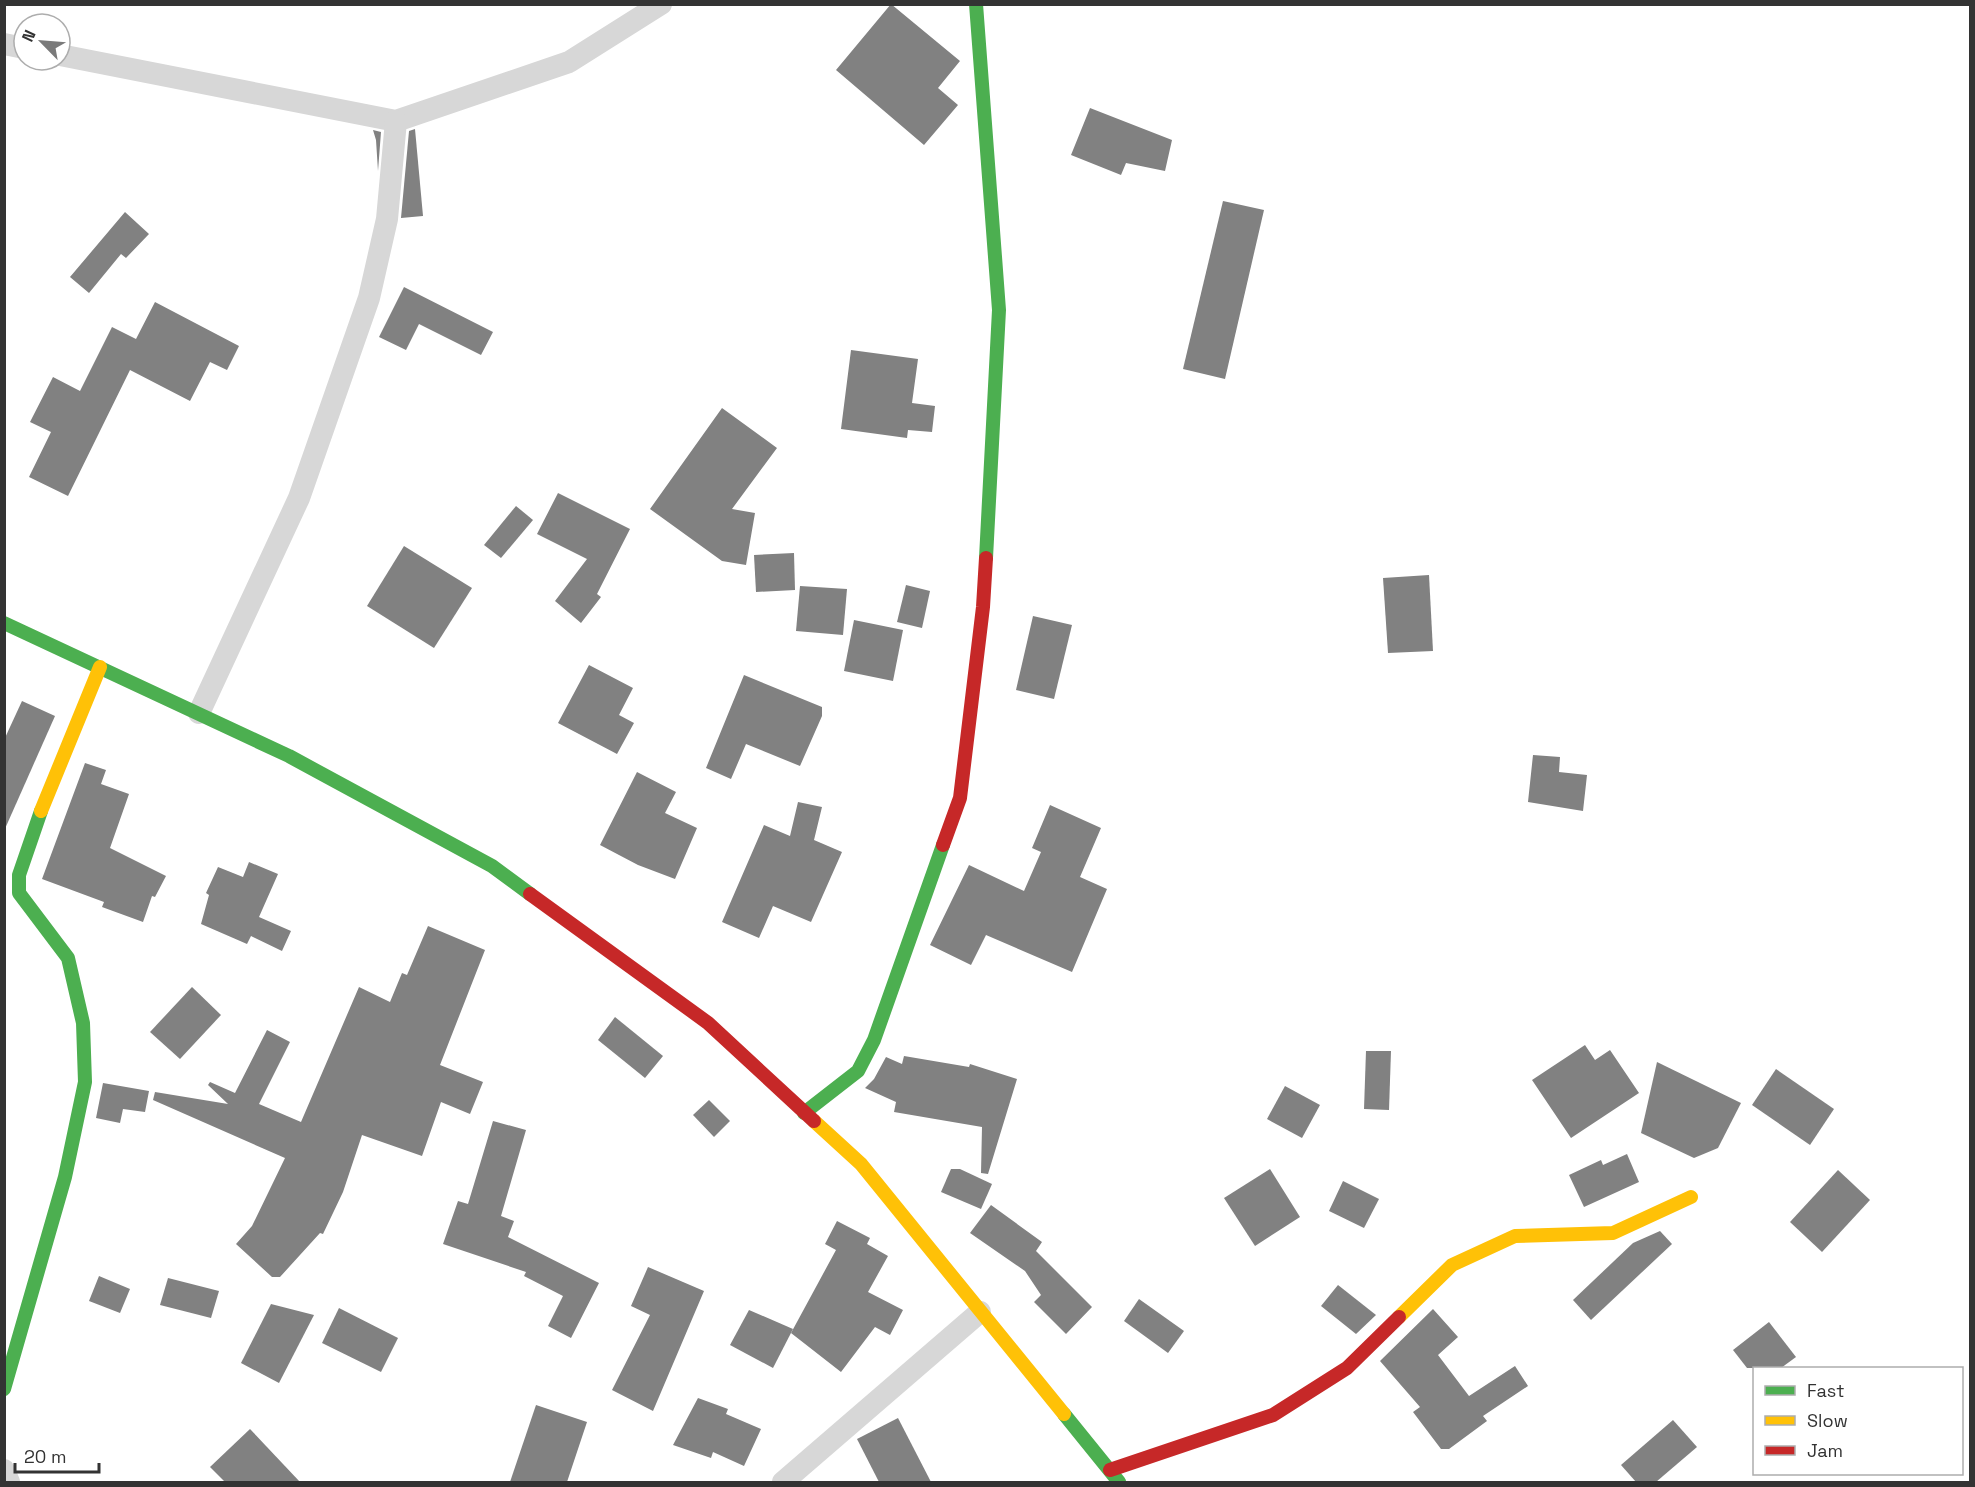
<svg xmlns="http://www.w3.org/2000/svg" width="1975" height="1487" font-family="'Space Grotesk',sans-serif">
<rect width="100%" height="100%" fill="#fff"/>
<!-- building -->
<g fill="#818181">
<polygon points="891,4 960,61 938,88 958,105 924,145 836,70"/>
<polygon points="1090,108 1172,140 1165,171 1126,163 1121,175 1071,155"/>
<polygon points="415,129 423,216 401,218 409,131"/>
<polygon points="373,130 381,132 378,171 376,140"/>
<polygon points="1223,201 1264,210 1225,379 1183,369"/>
<polygon points="125,212 149,234 126,258 121,254 89,293 70,277"/>
<polygon points="404,287 493,332 481,355 419,324 406,350 379,337"/>
<polygon points="155,302 239,346 227,370 210,362 190,401 130,370 68,496 29,477 51,432 30,422 53,377 80,391 112,327 136,339"/>
<polygon points="851,350 918,359 912,403 935,406 932,432 908,430 907,438 841,429"/>
<polygon points="722,408 777,448 732,509 755,513 746,565 722,561 650,509"/>
<polygon points="558,493 630,529 597,594 601,597 581,623 555,601 587,559 537,534"/>
<polygon points="516,506 533,520 501,558 484,545"/>
<polygon points="404,546 472,588 434,648 367,606"/>
<polygon points="794,553 795,590 756,592 754,555"/>
<polygon points="1429,575 1433,651 1388,653 1383,578"/>
<polygon points="906,585 930,591 922,628 897,622"/>
<polygon points="800,586 847,589 843,635 796,631"/>
<polygon points="1033,616 1072,625 1054,699 1016,690"/>
<polygon points="854,620 903,630 893,681 844,671"/>
<polygon points="589,665 633,688 619,715 634,723 617,754 558,723"/>
<polygon points="744,675 822,707 822,716 800,766 746,744 731,779 706,768"/>
<polygon points="22,701 55,716 4,831 4,740"/>
<polygon points="1533,755 1560,757 1559,772 1587,775 1583,811 1528,802"/>
<polygon points="85,763 106,770 101,784 129,794 110,848 166,876 155,897 152,896 143,922 102,907 104,902 42,879"/>
<polygon points="637,772 676,792 665,813 697,828 675,879 638,865 600,845"/>
<polygon points="798,802 822,807 814,840 842,852 811,922 773,906 759,938 722,922 764,825 790,836"/>
<polygon points="1050,805 1101,828 1080,877 1107,889 1072,972 986,935 971,965 930,945 969,865 1024,891 1041,852 1032,848"/>
<polygon points="249,862 278,874 259,917 291,931 282,951 251,936 247,944 201,924 209,895 206,893 218,867 243,877"/>
<polygon points="428,926 485,950 440,1065 483,1082 470,1114 441,1102 422,1156 362,1135 343,1192 323,1234 320,1233 280,1277 272,1277 236,1244 252,1226 285,1158 153,1100 155,1092 228,1104 208,1085 210,1082 235,1093 267,1030 290,1042 259,1104 301,1122 359,987 390,1002 402,973 407,975"/>
<polygon points="192,987 221,1015 180,1059 150,1032"/>
<polygon points="615,1017 663,1056 645,1078 598,1040"/>
<polygon points="1585,1045 1595,1060 1610,1050 1639,1093 1571,1138 1532,1080"/>
<polygon points="1366,1051 1391,1051 1389,1110 1364,1109"/>
<polygon points="904,1056 969,1067 970,1064 1017,1079 988,1174 981,1173 982,1127 894,1112 896,1102 865,1088 874,1079 886,1057 902,1064"/>
<polygon points="1657,1062 1741,1103 1718,1148 1694,1158 1641,1133"/>
<polygon points="1776,1069 1834,1109 1810,1145 1752,1105"/>
<polygon points="103,1083 149,1091 145,1112 123,1109 120,1123 96,1118"/>
<polygon points="1285,1086 1320,1105 1302,1138 1267,1119"/>
<polygon points="709,1100 730,1121 714,1137 693,1115"/>
<polygon points="493,1121 526,1130 501,1216 514,1221 508,1237 599,1283 571,1338 548,1326 563,1296 524,1276 526,1272 443,1244 458,1201 468,1204"/>
<polygon points="1627,1154 1639,1182 1584,1207 1569,1175 1601,1160 1603,1165"/>
<polygon points="951,1169 960,1169 992,1184 981,1209 941,1192"/>
<polygon points="1270,1169 1300,1217 1255,1246 1224,1198"/>
<polygon points="1838,1170 1870,1200 1822,1252 1790,1222"/>
<polygon points="1343,1181 1379,1199 1364,1228 1329,1211"/>
<polygon points="991,1205 1042,1242 1036,1251 1092,1307 1066,1334 1034,1302 1041,1295 1025,1271 970,1233"/>
<polygon points="837,1221 870,1238 867,1244 888,1256 868,1292 903,1310 890,1335 875,1327 841,1372 791,1333 836,1250 825,1244"/>
<polygon points="1660,1231 1672,1244 1591,1320 1573,1300 1633,1243"/>
<polygon points="648,1267 704,1291 653,1411 612,1390 650,1315 631,1306"/>
<polygon points="99,1276 130,1289 120,1313 89,1301"/>
<polygon points="168,1278 219,1291 211,1318 160,1305"/>
<polygon points="1338,1285 1376,1315 1356,1334 1321,1306"/>
<polygon points="1139,1299 1184,1331 1168,1353 1124,1321"/>
<polygon points="271,1304 314,1315 279,1383 241,1363"/>
<polygon points="339,1308 398,1338 381,1372 322,1343"/>
<polygon points="1433,1309 1458,1337 1438,1355 1469,1396 1515,1366 1528,1386 1483,1416 1487,1421 1449,1449 1441,1449 1413,1412 1420,1407 1380,1361"/>
<polygon points="749,1310 793,1329 773,1368 730,1345"/>
<polygon points="1769,1322 1796,1357 1781,1368 1747,1368 1733,1350"/>
<polygon points="698,1398 728,1409 726,1414 761,1429 744,1466 713,1452 711,1458 673,1445"/>
<polygon points="536,1405 587,1422 567,1482 510,1482"/>
<polygon points="898,1418 931,1482 879,1482 857,1439"/>
<polygon points="1673,1420 1697,1447 1656,1482 1636,1482 1621,1465"/>
<polygon points="250,1429 300,1482 225,1482 210,1467"/>
</g>
<g fill="none" stroke-linecap="round" stroke-linejoin="round">
<!-- street -->
<g stroke="#d7d7d7" stroke-width="22">
<polyline points="4,44 24,48"/>
<polyline points="60,55 396,121 569,62 661,4"/>
<polyline points="199,713 299,498 369,298 387,219 396,121"/>
<polyline points="4,1470 9,1482"/>
<polyline points="783,1482 980,1312"/>
</g>
<!-- fast -->
<g stroke="#4caf50" stroke-width="14">
<polyline points="976,4 999,310 986,558"/>
<polyline points="4,623 289,756 492,866 530,894"/>
<polyline points="804,1113 858,1071 874,1040 943,845"/>
<polyline points="4,1389 65,1177 85,1082 83,1023 68,958 19,893 19,875 41,811"/>
<polyline points="1064,1414 1119,1482"/>
</g>
<!-- slow -->
<g stroke="#ffc107" stroke-width="14">
<polyline points="41,811 100,667"/>
<polyline points="814,1121 861,1164 1064,1414"/>
<polyline points="1399,1317 1452,1265 1515,1236 1613,1233 1691,1197"/>
</g>
<!-- jam -->
<g stroke="#c62828" stroke-width="14">
<polyline points="943,845 960,798 983,607 986,558"/>
<polyline points="530,894 708,1023 814,1121"/>
<polyline points="1110,1470 1273,1415 1347,1368 1399,1317"/>
</g>
</g>
<!-- border -->
<rect width="1975" height="1487" fill="none" stroke="#333333" stroke-width="12"/>
<!-- legend -->
<rect x="1753" y="1367" width="210" height="108" fill="#ffffff" stroke="#adadad" stroke-width="1.5"/>
<rect x="1765" y="1386" width="30" height="9" fill="#4caf50" stroke="#adadad" stroke-width="1.5"/>
<text x="1807" y="1397" font-size="18" fill="#333333">Fast</text>
<rect x="1765" y="1416" width="30" height="9" fill="#ffc107" stroke="#adadad" stroke-width="1.5"/>
<text x="1807" y="1427" font-size="18" fill="#333333">Slow</text>
<rect x="1765" y="1446" width="30" height="9" fill="#c62828" stroke="#adadad" stroke-width="1.5"/>
<text x="1807" y="1457" font-size="18" fill="#333333">Jam</text>
<!-- north arrow -->
<g transform="translate(42 42) rotate(295)"><circle r="28" fill="#ffffff" stroke="#adadad" stroke-width="1.5"/>
<path d="M0-4.5L10 22L0 15L-10 22Z" fill="#7a7a7a"/>
<text y="-9" font-size="16" font-weight="bold" text-anchor="middle" fill="#333333">N</text>
</g>
<!-- scale -->
<path d="M15 1463v9h84v-9" fill="none" stroke="#333333" stroke-width="3"/>
<text x="24" y="1463" font-size="18" fill="#333333" stroke="#ffffff" stroke-width="4.5" paint-order="stroke">20 m</text>
</svg>
